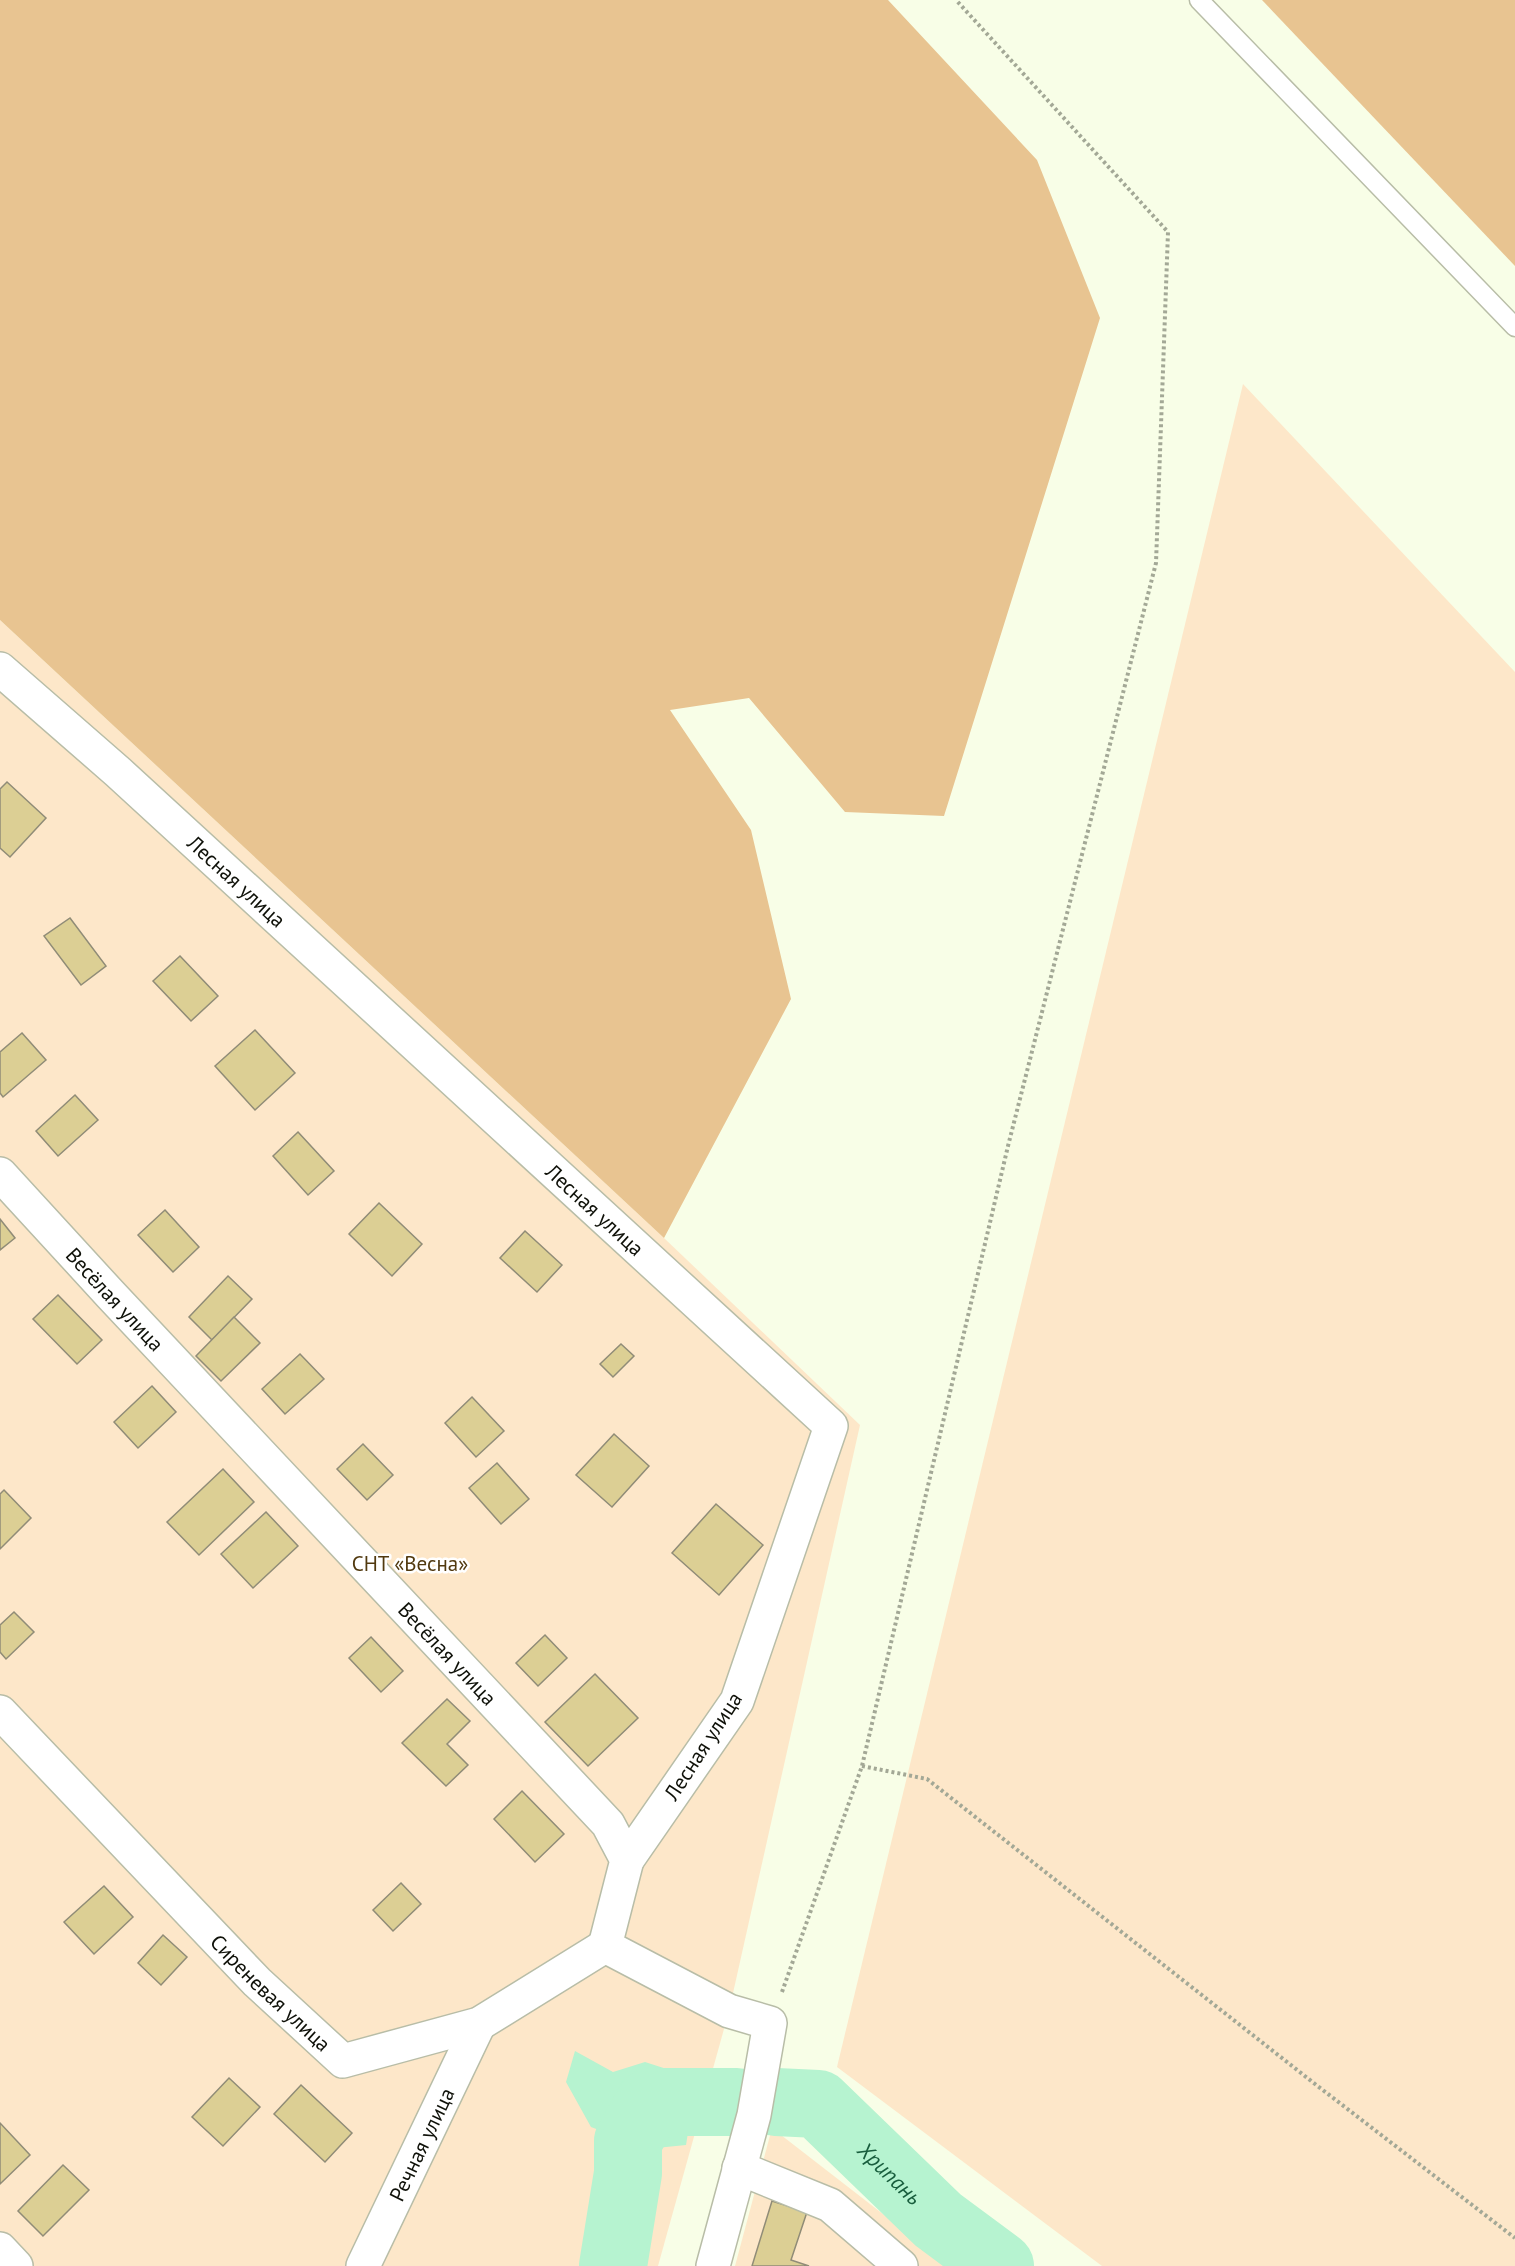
<svg xmlns="http://www.w3.org/2000/svg" width="1515" height="2266" font-family="'PT Sans',sans-serif">
<rect width="100%" height="100%" fill="#f8fee7"/>
<!-- green -->
<g fill="#fde7c9">
<polygon points="1243,384 1515,672 1515,2266 1102,2266 837,2067"/>
<polygon points="0,620 664,1238 860,1425 729,2011 658,2266 0,2266"/>
<polygon points="772,2128 950,2266 735,2266"/>
</g>
<!-- forest -->
<g fill="#e8c491">
<polygon points="0,0 888,0 1037,160 1100,318 944,816 845,812 749,698 670,710 751,830 791,999 664,1238 0,620"/>
<polygon points="1262,0 1515,0 1515,266"/>
</g>
<!-- water -->
<polygon fill="#b6f3d0" points="575,2051 613,2072 645,2062 676,2072 693,2101 686,2145 656,2148 628,2141 591,2127 566,2082"/>
<g fill="none" stroke-linecap="round" stroke-linejoin="round">
<!-- river -->
<g stroke="#b6f3d0" stroke-width="68">
<path id="s1" d="M776,2102L818,2104L938,2220L1000,2266"/>
<polyline points="613,2266 628,2173 628,2141 650,2102 737,2102"/>
</g>
</g>
<!-- building -->
<g fill="#dccf94" stroke="#908c77" stroke-width="1.5">
<polygon points="7,782 46,818 10,857 0,848 0,789"/>
<polygon points="70,918 106,966 81,985 44,936"/>
<polygon points="180,956 218,996 191,1021 153,981"/>
<polygon points="255,1030 295,1073 255,1110 215,1066"/>
<polygon points="22,1033 46,1060 3,1097 0,1093 0,1052"/>
<polygon points="75,1095 98,1120 58,1156 36,1131"/>
<polygon points="298,1132 334,1171 308,1195 273,1156"/>
<polygon points="379,1203 422,1244 392,1276 349,1234"/>
<polygon points="165,1210 199,1247 173,1272 138,1235"/>
<polygon points="0,1219 15,1238 0,1250"/>
<polygon points="525,1231 562,1265 537,1292 500,1258"/>
<polygon points="228,1276 252,1299 212,1340 189,1317"/>
<polygon points="58,1295 102,1340 77,1364 33,1319"/>
<polygon points="234,1317 260,1343 221,1381 196,1356"/>
<polygon points="621,1344 634,1356 613,1377 600,1364"/>
<polygon points="300,1354 324,1379 285,1414 262,1389"/>
<polygon points="152,1386 176,1412 138,1448 114,1422"/>
<polygon points="472,1397 504,1431 476,1457 445,1423"/>
<polygon points="614,1434 649,1466 612,1507 576,1475"/>
<polygon points="363,1444 393,1475 367,1500 337,1469"/>
<polygon points="497,1463 529,1499 501,1524 469,1488"/>
<polygon points="223,1469 254,1502 199,1555 167,1522"/>
<polygon points="4,1490 31,1518 0,1549 0,1494"/>
<polygon points="716,1504 763,1545 719,1595 672,1553"/>
<polygon points="266,1512 298,1546 253,1588 221,1554"/>
<polygon points="14,1612 34,1632 6,1659 0,1652 0,1625"/>
<polygon points="545,1635 567,1658 538,1686 516,1663"/>
<polygon points="371,1637 403,1671 381,1692 349,1658"/>
<polygon points="595,1674 638,1718 588,1766 545,1722"/>
<polygon points="447,1699 470,1721 447,1744 468,1765 446,1786 402,1743"/>
<polygon points="522,1791 564,1834 535,1862 494,1819"/>
<polygon points="401,1883 421,1904 393,1931 373,1910"/>
<polygon points="104,1886 133,1917 94,1954 64,1922"/>
<polygon points="163,1935 187,1957 161,1985 138,1963"/>
<polygon points="229,2078 260,2107 223,2146 192,2117"/>
<polygon points="301,2085 352,2133 325,2162 274,2114"/>
<polygon points="0,2123 30,2155 0,2184"/>
<polygon points="63,2165 89,2190 43,2236 18,2211"/>
<polygon points="772,2201 807,2212 791,2260 809,2266 752,2266"/>
</g>
<g fill="none" stroke-linecap="round" stroke-linejoin="round">
<defs>
<polyline id="lane" points="1199,0 1515,327"/>
<g id="street">
<path id="s2" d="M0,669L118,772L831,1426L737,1701L627,1860"/>
<path id="s3" d="M0,1174L111,1295L608,1824L627,1860L605,1946L729,2011L770,2023L754,2115L713,2266"/>
<path id="s4" d="M0,1712L257,1982L343,2061L479,2024L605,1946"/>
<polyline points="739,2168 830,2205 901,2266"/>
<polyline points="0,2249 16,2266"/>
<path id="s5" d="M363,2266L479,2024"/>
</g>
</defs>
<!-- lane casing -->
<use href="#lane" stroke="#b8bda7" stroke-width="21"/>
<!-- street casing -->
<use href="#street" stroke="#b8bda7" stroke-width="36"/>
<!-- path -->
<g stroke="#a3a896" stroke-width="4" stroke-dasharray="3 3" stroke-linecap="butt">
<polyline points="862,1766 927,1779 1315,2084 1515,2238"/>
<polyline points="782,1992 862,1766 1008,1146 1156,563 1168,232 956,0"/>
</g>
<!-- lane -->
<use href="#lane" stroke="#fff" stroke-width="18"/>
<!-- street -->
<use href="#street" stroke="#fff" stroke-width="33"/>
</g>
<g text-anchor="middle" dominant-baseline="central" stroke-width="5" stroke-linejoin="round" paint-order="stroke">
<!-- street labels -->
<g font-size="21" fill="#0f1109" stroke="#fff">
<text stroke="none"><textPath href="#s2" startOffset="318">Лесная улица</textPath></text>
<text stroke="none"><textPath href="#s2" startOffset="804">Лесная улица</textPath></text>
<text stroke="none"><textPath href="#s3" startOffset="170">Весёлая улица</textPath></text>
<text stroke="none"><textPath href="#s3" startOffset="656">Весёлая улица</textPath></text>
<text transform="translate(703 1746) rotate(-57)">Лесная улица</text>
<text stroke="none"><textPath href="#s4" startOffset="390">Сиреневая улица</textPath></text>
<text stroke="none"><textPath href="#s5" startOffset="135">Речная улица</textPath></text>
</g>
<!-- park labels -->
<g font-size="21" fill="#51390f" stroke="#fff">
<text x="410" y="1563">СНТ «Весна»</text>
</g>
<!-- water labels -->
<g font-size="22" font-style="italic" fill="#195e3e" stroke="#fff">
<text stroke="none"><textPath href="#s1" startOffset="142">Хрипань</textPath></text>
</g>
</g>
</svg>
